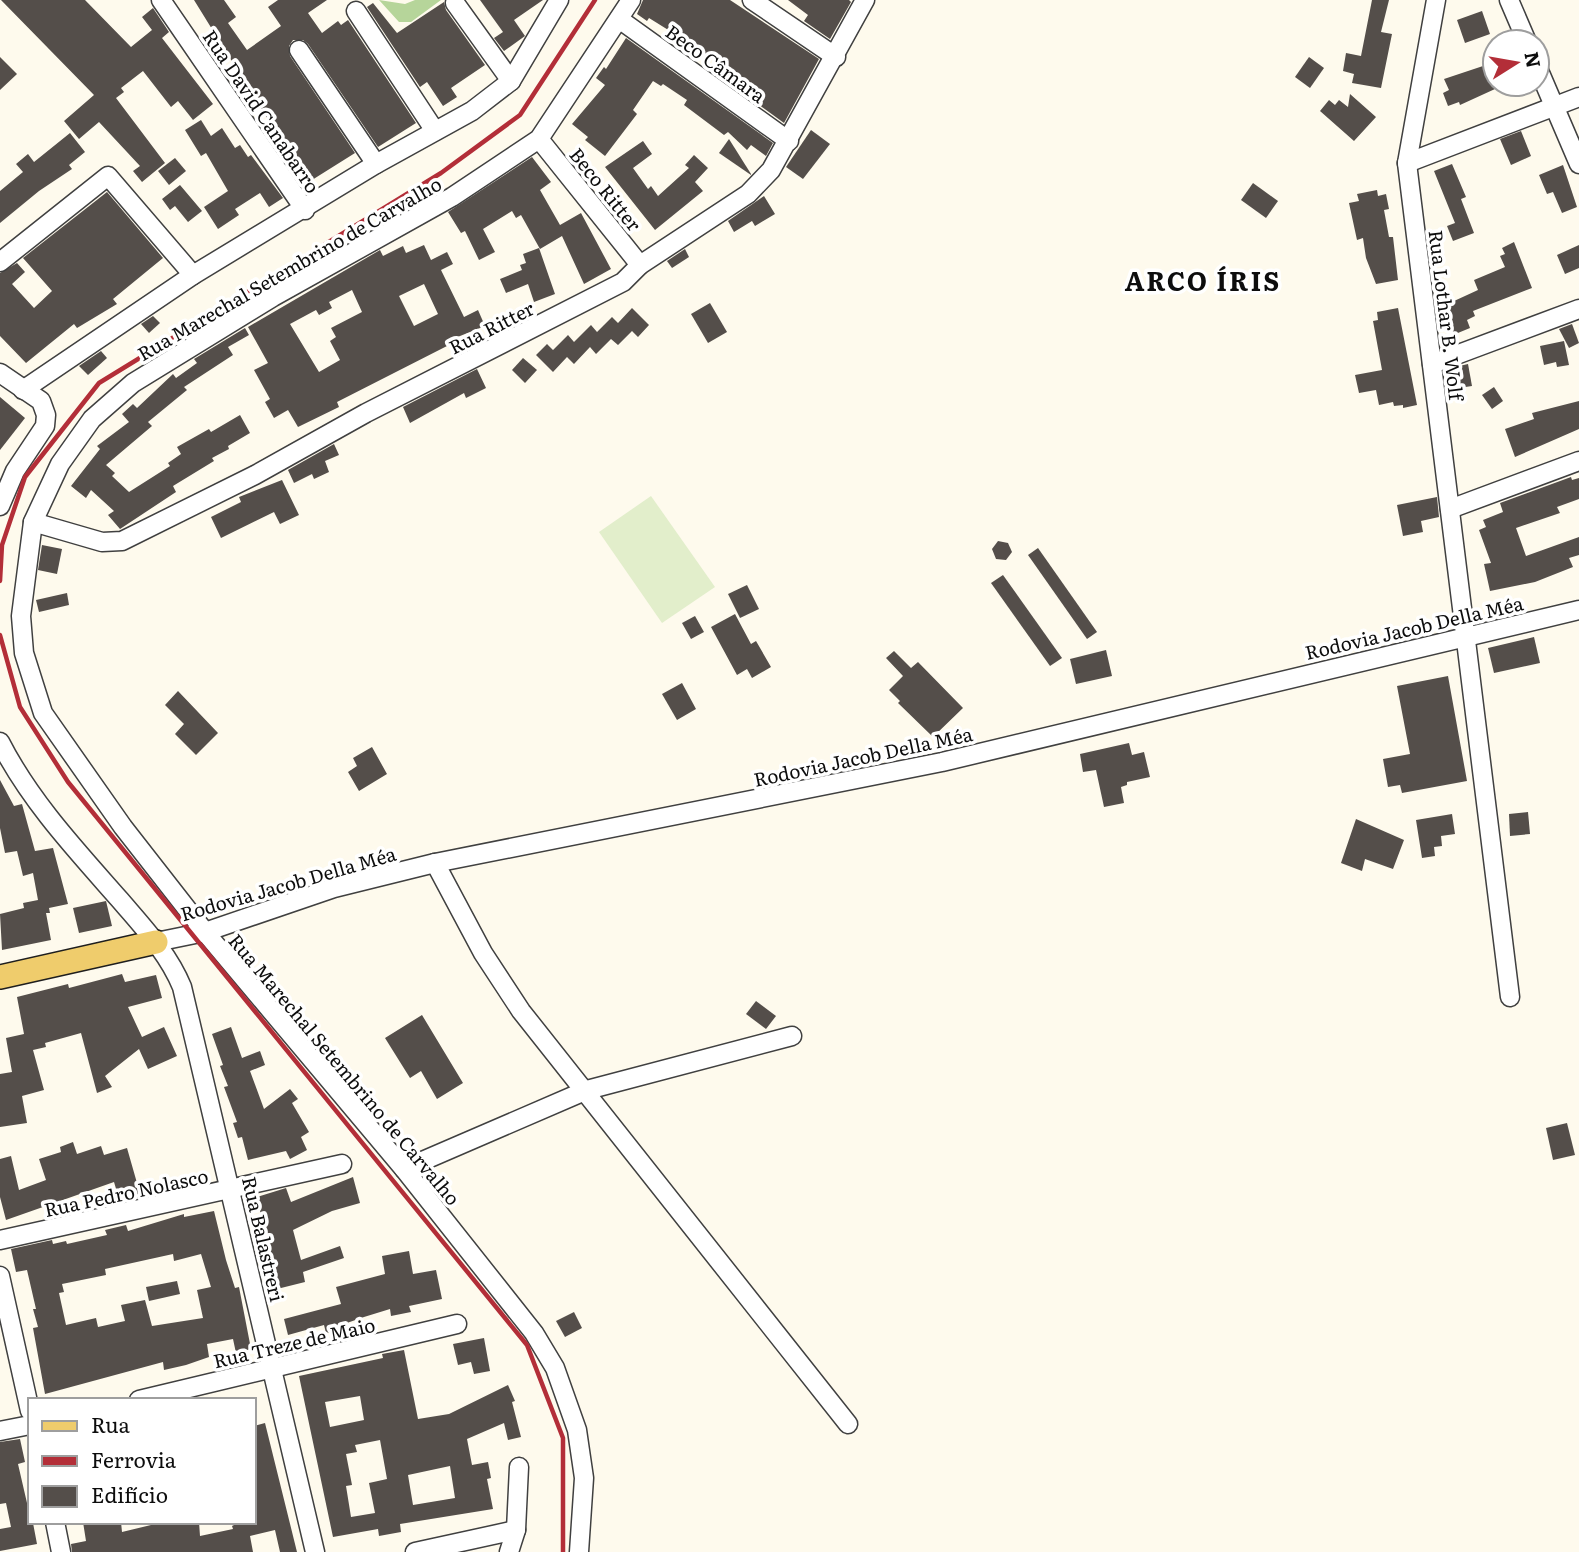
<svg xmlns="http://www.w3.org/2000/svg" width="1579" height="1552" font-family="Literata,serif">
<rect width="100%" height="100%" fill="#fefaed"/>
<!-- forest -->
<polygon fill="#b6d59a" points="379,0 405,4 415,0 441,0 411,22 399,22"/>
<!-- pitch -->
<polygon fill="#e2eecb" points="651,496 715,587 662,623 599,532"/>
<!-- building -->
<g fill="#544e4a" fill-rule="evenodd">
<polygon points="1,0 85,0 131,47 152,30 142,17 153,8 169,32 162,38 213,104 193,120 178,101 171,107 143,71 121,88 124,92 116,98 165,163 142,182 133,171 140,166 99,122 79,139 64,121 94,95"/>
<polygon points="194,0 224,0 236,17 228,23 247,50 281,26 268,7 278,0 327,0 308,13 322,33 338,21 341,25 348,20 416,123 378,147 308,44 303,40 293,40 289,46 290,56 355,153 312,180 285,147"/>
<polygon points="480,0 543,0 514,20 525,36 504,51 494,38 503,32"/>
<polygon points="643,0 730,0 819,59 784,123 755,102 759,96 736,81 739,75 706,54 704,57 692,49 694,46 649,18 647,21 637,14"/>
<polygon points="788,0 849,0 851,2 830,39 804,21 808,15"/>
<polygon points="1372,0 1389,0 1381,32 1392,34 1381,88 1352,83 1354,74 1343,71 1346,53 1361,56"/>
<polygon points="444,2 446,10 485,65 451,88 457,97 443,106 427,82 420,87 367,7 373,3 397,33"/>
<polygon points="1482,11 1490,34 1465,43 1457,20"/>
<polygon points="626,38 773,143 766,156 751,145 747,150 728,132 724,135 684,105 687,100 663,84 661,86 653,81 633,110 637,114 605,156 585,140 588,137 572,124 605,85 596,78 604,67 606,69"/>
<polygon points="0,57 17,74 0,90"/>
<polygon points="1309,57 1324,68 1310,88 1295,77"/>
<polygon points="1495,62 1495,89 1460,105 1459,102 1448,106 1443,93 1449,90 1444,79"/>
<polygon points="1350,94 1376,117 1354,141 1320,111 1329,100 1335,105 1339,100 1348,107"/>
<polygon points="201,120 211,136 222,128 235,148 240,145 248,157 251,155 283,198 269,207 260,193 235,209 239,215 218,229 204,207 228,191 206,153 201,156 185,130"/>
<polygon points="811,130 830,144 803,179 786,167"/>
<polygon points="1521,131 1531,156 1511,165 1500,139"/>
<polygon points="70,133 85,152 69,165 72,169 39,191 0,223 0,191 23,172 16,164 28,154 34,162"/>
<polygon points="729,139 751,174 751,175 719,153"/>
<polygon points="643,141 652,154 633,168 648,189 651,186 658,196 689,168 685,165 694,155 708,168 695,182 703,191 655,230 605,167"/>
<polygon points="532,157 551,182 540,190 560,225 581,213 611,269 584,284 562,236 540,249 521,215 516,218 512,211 483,229 495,252 479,260 465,231 461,233 448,212"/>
<polygon points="175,158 186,171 169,185 158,171"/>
<polygon points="1452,164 1466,197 1461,199 1474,233 1453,241 1447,226 1455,223 1434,171"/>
<polygon points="1563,165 1577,207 1562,213 1553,192 1547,194 1539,175"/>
<polygon points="1253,183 1278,201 1266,218 1241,200"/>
<polygon points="180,185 202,211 188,222 175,206 170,210 162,199"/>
<polygon points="1377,190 1378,196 1386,194 1389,209 1384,210 1389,237 1393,237 1398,280 1376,284 1366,258 1363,238 1357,240 1349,203 1359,201 1357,194"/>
<polygon points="107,192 163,258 113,299 117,304 77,328 74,324 26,363 0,336 0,273 17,263 25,272 12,284 34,308 52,291 23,258"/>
<polygon points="764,196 775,214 755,226 752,221 734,232 728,221"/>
<polygon points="1514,242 1532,288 1473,311 1475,316 1467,320 1470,328 1453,335 1441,307 1478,290 1474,280 1505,267 1500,256 1505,254 1502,248"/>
<path d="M424,245L431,260L447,252L453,264L441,270L464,317L478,310L485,326L445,342L447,346L337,402L339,407L298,427L288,410L274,418L265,402L270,399L254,370L268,363L248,327L380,250L383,256L403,246L406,253ZM424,284L438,314L414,326L399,296ZM352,290L362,312L331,328L336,337L330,341L340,360L319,372L290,324L316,310L319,315L332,308L329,302Z"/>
<polygon points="1579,245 1579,268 1565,274 1557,255"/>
<polygon points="539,248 555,294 534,302 528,284 506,293 500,279 522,270 520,265 526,263 523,254"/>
<polygon points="685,249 689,257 672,268 667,261"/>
<polygon points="710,303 727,332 708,343 691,314"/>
<polygon points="632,308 649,325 638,337 632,331 618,345 611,339 596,354 590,347 574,364 567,357 553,372 536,355 547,344 553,350 568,335 574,342 591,325 597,332 612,317 618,323"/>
<polygon points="1398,308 1417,405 1403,408 1403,405 1394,406 1393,402 1379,405 1376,390 1359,393 1355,375 1382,370 1373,321 1378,320 1377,312"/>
<polygon points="153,316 160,323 149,333 141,324"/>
<polygon points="1572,324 1579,343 1569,348 1559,329"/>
<polygon points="245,328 249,335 228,347 233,355 184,387 187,390 148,422 152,426 106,465 115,473 112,476 129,492 170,466 168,463 181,454 177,447 209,429 211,432 240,415 250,433 228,446 229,449 212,458 214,461 173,486 176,492 120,529 108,515 114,511 91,490 86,498 71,486 100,449 97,446 129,422 122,414 133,404 137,408 173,374 176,378 197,363 194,359"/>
<polygon points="1564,341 1569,365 1557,367 1556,362 1544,365 1540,346"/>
<polygon points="101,351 107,358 88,375 79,366"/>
<polygon points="523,358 537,370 525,383 512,370"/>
<polygon points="1468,364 1472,386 1459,388 1455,367"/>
<polygon points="477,369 486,388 466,398 464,393 410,423 403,407"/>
<polygon points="1494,387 1503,401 1492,409 1482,395"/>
<polygon points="0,397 25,418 0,450"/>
<polygon points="1579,401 1579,429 1515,457 1505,429 1534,419 1532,413"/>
<polygon points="334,444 339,455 325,461 329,472 314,479 312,474 294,483 288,470"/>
<polygon points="1571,477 1572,480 1579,478 1579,499 1557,507 1560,513 1516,528 1526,556 1579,537 1579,555 1569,558 1573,567 1535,582 1490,591 1484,564 1491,563 1479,530 1486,527 1483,520 1503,512 1500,503"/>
<polygon points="282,480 299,515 280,524 274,512 221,538 211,517 241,502 239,497"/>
<polygon points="1437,497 1439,517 1421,521 1423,532 1403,536 1397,505"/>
<polygon points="998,541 1008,543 1012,552 1006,560 996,559 992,549"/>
<polygon points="42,545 62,549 57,574 38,570"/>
<polygon points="1038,548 1097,632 1087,639 1028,555"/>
<polygon points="1003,575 1062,658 1050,666 991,583"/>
<polygon points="747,585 759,609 740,618 728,594"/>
<polygon points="67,593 69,605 39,612 36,600"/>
<polygon points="735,614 751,644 756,641 771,667 752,678 747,669 737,675 711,627"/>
<polygon points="695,616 704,632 691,639 682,623"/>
<polygon points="1534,637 1540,663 1494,673 1488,648"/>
<polygon points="1106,650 1112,676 1076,684 1070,659"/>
<polygon points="894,651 911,668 918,662 963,708 933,737 898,703 900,701 889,690 903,676 886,658"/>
<polygon points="1448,676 1467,781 1402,793 1400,785 1388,787 1383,759 1410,754 1397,686"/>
<polygon points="682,683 696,709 677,720 662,694"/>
<polygon points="178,691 218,733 196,755 175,734 184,724 165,705"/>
<polygon points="1129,743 1132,755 1144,752 1150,777 1127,782 1127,785 1121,787 1124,803 1104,807 1096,770 1083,772 1080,754"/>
<polygon points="372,747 387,774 359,791 348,772 357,766 353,758"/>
<polygon points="0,780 14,806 22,804 35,851 53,848 68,904 49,908 50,913 46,913 51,940 2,950 0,914 24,908 23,903 38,900 33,873 23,876 17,851 5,853 0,828"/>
<polygon points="1528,812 1530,834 1510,836 1509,814"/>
<polygon points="1452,814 1455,834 1441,836 1442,846 1434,847 1435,856 1422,858 1416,820"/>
<polygon points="1356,819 1404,840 1393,869 1365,859 1362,871 1341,863"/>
<polygon points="106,901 112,926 79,933 73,908"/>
<polygon points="122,974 125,982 156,975 162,998 128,1007 142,1037 164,1027 177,1056 148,1069 139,1049 105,1076 112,1087 97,1093 81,1033 45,1043 46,1047 33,1050 44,1090 22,1096 27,1123 0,1127 0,1074 12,1072 6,1038 24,1034 17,997 68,984 69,988"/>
<polygon points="756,1001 776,1016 766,1029 746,1014"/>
<polygon points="422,1015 463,1083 437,1099 421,1071 410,1078 385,1038"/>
<polygon points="231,1027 242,1058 260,1051 265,1065 250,1071 264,1109 290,1089 298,1099 292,1103 309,1132 301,1137 307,1150 290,1159 286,1151 248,1160 242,1137 238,1138 233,1123 237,1122 224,1087 228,1086 220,1066 223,1065 212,1034"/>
<polygon points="1567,1123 1575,1155 1553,1160 1546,1128"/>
<polygon points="73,1142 77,1154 101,1146 104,1155 127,1148 141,1197 120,1202 114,1182 6,1220 0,1197 0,1159 11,1156 19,1190 46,1180 39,1159 61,1152 60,1147"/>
<polygon points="353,1177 360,1203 332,1211 293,1230 301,1260 340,1246 344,1258 303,1272 305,1282 277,1289 257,1197 286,1188 291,1202"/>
<path d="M214,1211L226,1260L235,1288L239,1287L251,1349L236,1353L233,1339L207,1344L209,1357L186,1365L164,1370L163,1362L45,1394L33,1328L38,1327L33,1309H36L27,1270L16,1272L11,1249L52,1240L53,1244L66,1241L67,1244L107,1235L105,1230L126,1225L128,1231L184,1214V1217ZM173,1254L174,1261L201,1254L211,1287L197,1290L203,1318L152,1326L145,1300L121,1305L125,1321L98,1327L96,1318L66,1325L59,1293L64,1292L62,1284L106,1275L105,1269Z"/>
<polygon points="409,1251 413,1274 436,1270 442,1299 409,1306 411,1312 391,1316 390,1309 364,1317 344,1324 345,1328 326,1333 324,1325 288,1335 284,1319 341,1304 336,1287 385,1274 382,1256"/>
<polygon points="177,1281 180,1294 149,1301 146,1287"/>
<polygon points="574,1312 582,1328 565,1337 556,1321"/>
<polygon points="484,1338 490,1371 474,1374 471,1362 458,1365 453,1344"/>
<path d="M404,1350L418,1419L449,1414L508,1385L515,1401L512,1402L521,1437L508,1440L504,1423L467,1439L472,1465L488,1462L491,1478L487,1479L493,1509L400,1524L401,1532L379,1536L378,1529L333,1537L299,1376L383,1358L382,1354ZM360,1396L364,1420L330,1427L325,1402ZM380,1440L387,1479L369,1483L375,1513L351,1517L346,1486L352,1485L346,1454L357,1452L355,1445ZM450,1466L455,1498L413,1505L408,1475Z"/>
<polygon points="265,1423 297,1552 280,1552 275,1530 250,1536 253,1552 72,1552 71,1544 86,1541 83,1522 121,1522 122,1532 151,1525 151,1522 199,1522 200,1536 233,1529 232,1526 240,1522 254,1522 254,1426"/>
<polygon points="20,1439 25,1462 18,1464 27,1503 30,1503 30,1523 33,1523 37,1544 0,1551 0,1529 11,1527 6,1503 0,1504 0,1442"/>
</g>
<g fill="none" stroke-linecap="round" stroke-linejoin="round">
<defs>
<g id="minor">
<polyline points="161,0 305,210"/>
<polyline points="752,0 836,57"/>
<polyline points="1436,0 1407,163 1510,997"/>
<polyline points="1509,0 1527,42"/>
<polyline points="455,3 511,81"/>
<polyline points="356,11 435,131"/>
<polyline points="619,19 789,141"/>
<polyline points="299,50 376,164"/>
<polyline points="1537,66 1579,164"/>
<polyline points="539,139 640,265"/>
<polyline points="1407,163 1579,97"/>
<polyline points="0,262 108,176 193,275"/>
<polyline points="1432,364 1579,309"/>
<polyline points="0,373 41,401 46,415 45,426 15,471 0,506"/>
<polyline points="23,390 193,275 376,164 472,111 511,81 559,0"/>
<polyline points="1450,509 1579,461"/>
<polyline points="33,522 102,542 122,541 255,475 366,413 623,282 640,265 748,194 771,170 865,0"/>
<path d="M0,742C30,801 76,850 120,900C143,927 168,953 182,987L315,1552"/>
<polyline points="435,863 483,953 521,1011 848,1424"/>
<polyline points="156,942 205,932 334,888 435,863 942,762 1579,610"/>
<polyline points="404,1169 587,1090 792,1036"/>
<polyline points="0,1240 342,1164"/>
<polyline points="0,1276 30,1411"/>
<polyline points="139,1400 457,1324"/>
<polyline points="0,1431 30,1425"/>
<polyline points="55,1522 61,1552"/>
<polyline points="415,1552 516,1530"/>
<polyline points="509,1552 516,1530 519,1467"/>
<polyline points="579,1552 584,1478 577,1430 555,1368 534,1333 404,1169 205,932 123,827 43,713 24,653 21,616 33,522 60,464 92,419 133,383 273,297 452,197 539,139 631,0"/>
</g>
<polyline id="major" points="0,977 156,942"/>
</defs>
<!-- minor casing -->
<use href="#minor" stroke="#404040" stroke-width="21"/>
<!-- major casing -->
<use href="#major" stroke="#1e1e1e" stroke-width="26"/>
<!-- minor -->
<use href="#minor" stroke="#fff" stroke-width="18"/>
<!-- major -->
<use href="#major" stroke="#efcc6c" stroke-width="23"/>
<!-- rail -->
<g stroke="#b32e38" stroke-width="4.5">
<polyline points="0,581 2,545 25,477 99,383 441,173 520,115 595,0"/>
<polyline points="0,635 20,707 68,782 527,1345 563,1438 563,1552"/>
</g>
</g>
<g text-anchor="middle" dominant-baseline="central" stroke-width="7" stroke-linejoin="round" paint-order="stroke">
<!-- street labels -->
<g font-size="19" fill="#0d0d0d" stroke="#fff">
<text transform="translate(716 63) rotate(36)">Beco Câmara</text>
<text transform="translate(262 111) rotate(56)">Rua David Canabarro</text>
<text transform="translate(606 189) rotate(51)">Beco Ritter</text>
<text transform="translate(289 268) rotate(-30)">Rua Marechal Setembrino de Carvalho</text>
<text transform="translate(1447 315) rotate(83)">Rua Lothar B. Wolf</text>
<text transform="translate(491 327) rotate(-27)">Rua Ritter</text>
<text transform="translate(1414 627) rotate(-13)">Rodovia Jacob Della Méa</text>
<text transform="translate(863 756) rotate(-12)">Rodovia Jacob Della Méa</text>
<text transform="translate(288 883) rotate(-16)">Rodovia Jacob Della Méa</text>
<text transform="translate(345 1069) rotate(50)">Rua Marechal Setembrino de Carvalho</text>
<text transform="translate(126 1192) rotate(-12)">Rua Pedro Nolasco</text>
<text transform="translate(264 1239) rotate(77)">Rua Balastreri</text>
<text transform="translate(294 1342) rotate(-13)">Rua Treze de Maio</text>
</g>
<!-- district labels -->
<g font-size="26" font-weight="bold" letter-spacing="2" fill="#0d0d0d" stroke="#fff">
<text x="1203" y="279">ARCO ÍRIS</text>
</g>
</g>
<!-- legend -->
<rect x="28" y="1398" width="228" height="126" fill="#ffffff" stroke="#9e9e9e" stroke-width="2"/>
<rect x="42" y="1421" width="35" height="10" fill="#efcc6c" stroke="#9e9e9e" stroke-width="2"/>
<text x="91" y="1433" font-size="21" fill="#0d0d0d">Rua</text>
<rect x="42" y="1456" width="35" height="10" fill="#b32e38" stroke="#9e9e9e" stroke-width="2"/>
<text x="91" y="1468" font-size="21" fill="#0d0d0d">Ferrovia</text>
<rect x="42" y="1486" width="35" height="21" fill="#544e4a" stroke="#9e9e9e" stroke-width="2"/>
<text x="91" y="1503" font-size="21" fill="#0d0d0d">Edifício</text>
<!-- north arrow -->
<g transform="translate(1516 63) rotate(79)"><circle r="33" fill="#ffffff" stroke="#9e9e9e" stroke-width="2"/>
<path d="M0-5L12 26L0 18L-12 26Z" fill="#b32e38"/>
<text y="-10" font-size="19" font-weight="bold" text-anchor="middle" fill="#0d0d0d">N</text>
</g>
</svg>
